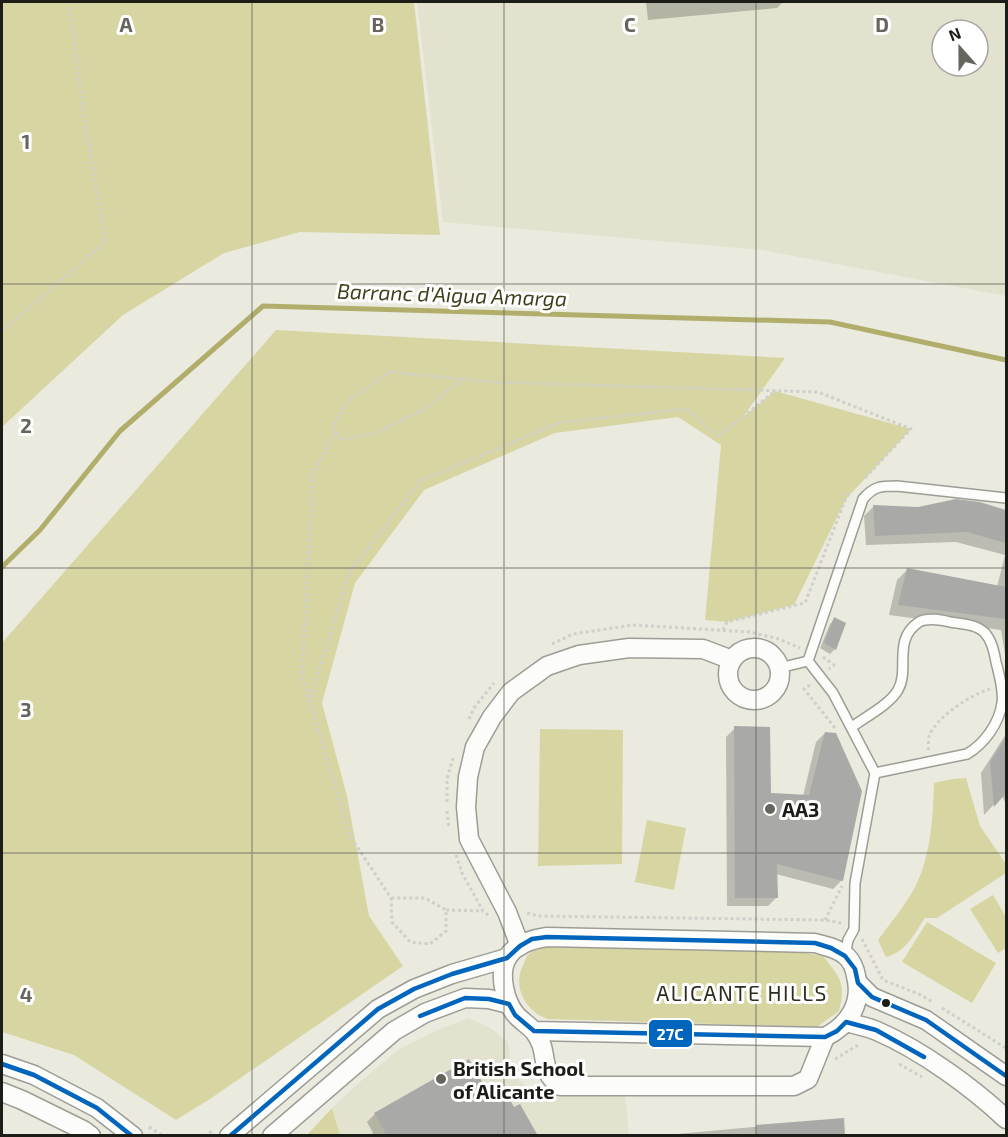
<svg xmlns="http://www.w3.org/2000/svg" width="1008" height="1137" font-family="'Exo 2',sans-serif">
<rect width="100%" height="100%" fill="#eaeadf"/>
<!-- built -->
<g fill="#e2e2ce" fill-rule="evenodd">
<path d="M417,2H1006V296L762,250L443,222ZM942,30H978V66H942Z"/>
<polygon points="469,1018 492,1029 508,1042 512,1073 524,1085 547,1093 625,1095 629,1135 340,1135 332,1108 354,1087 398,1050 437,1030"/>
</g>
<!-- green -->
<g fill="#d7d6a2">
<polygon points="2,2 414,2 440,235 300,232 224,253 123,315 2,427"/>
<polygon points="276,330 785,358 743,417 775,391 911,429 846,499 794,605 727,622 705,620 721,445 678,417 555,433 424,490 355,583 322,703 347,796 369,916 403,966 210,1099 176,1120 74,1055 2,1032 2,643"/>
<polygon points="540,729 623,730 622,864 538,866"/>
<path d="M966,778L980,826L1006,864V873L937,918H925C914,934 906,952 886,957L878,940C891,922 907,904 917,883C931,853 933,816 934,783L953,779Z"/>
<polygon points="647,820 686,828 674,890 635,882"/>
<polygon points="993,895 1006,917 1006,948 998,953 970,909"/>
<polygon points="927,922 996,963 972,1003 902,962"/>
<path d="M552,944L789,950L823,956C840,977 846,983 839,1011L817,1027L548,1019C526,1012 512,987 523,965C525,961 526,956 530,953C537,948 544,946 552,944Z"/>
<polygon points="332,1108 340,1135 307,1135"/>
</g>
<!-- shadow -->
<g fill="#0003">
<polygon points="646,2 783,2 777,8 648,20"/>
<polygon points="980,503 1006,511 1006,660 1001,630 889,615 897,580 907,570 997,587 1005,555 956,542 866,545 864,516 874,506 918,508"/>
<polygon points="835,619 844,624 835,649 830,654 820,648 830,624"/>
<polygon points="735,728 769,795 803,796 816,742 825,733 842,880 833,889 776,874 777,897 768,906 727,906 726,737"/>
<polygon points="1006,734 1006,804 1002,796 984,815 981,773"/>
<polygon points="468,1061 490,1100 514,1109 536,1136 370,1136 373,1133 367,1122 375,1114"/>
<polygon points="842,1119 844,1136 655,1136"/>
</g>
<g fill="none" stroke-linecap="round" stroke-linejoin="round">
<!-- stream -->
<polyline stroke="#b1ae6c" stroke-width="5" points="2,567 40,530 120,431 263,306 830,322 1006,360"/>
</g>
<!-- building -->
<g fill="#a9a9a7">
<polygon points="956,499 980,502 1006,510 1006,543 967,532 875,536 873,505 918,507"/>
<polygon points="907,568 1006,587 1006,619 898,605"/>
<polygon points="834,617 846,623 836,650 824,643"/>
<polygon points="734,726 770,727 771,793 809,795 825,732 836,733 862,791 843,881 777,864 778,898 735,898"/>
<polygon points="1006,737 1006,793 994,807 990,762"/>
<polygon points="469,1059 491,1098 505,1091 514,1107 520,1104 538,1136 387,1136 374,1113"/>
<polygon points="844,1118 845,1136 756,1136 756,1125"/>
</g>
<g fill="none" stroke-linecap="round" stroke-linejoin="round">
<defs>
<g id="lane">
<path d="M808,661L863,499C874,486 881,486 897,486L1006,498"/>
<polyline points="779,668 808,661 833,693 875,773 855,883 854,929 848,940 845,956"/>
<path d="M852,727C867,716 889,705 898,690C910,669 892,640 919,622C928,617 941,620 950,622C962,624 976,624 985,633C992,641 994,652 996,662C999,674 1004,691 1002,703C999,724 984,744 967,754L875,773"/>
</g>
<g id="street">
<circle cx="754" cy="674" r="26"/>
<path d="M547,937L815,943C825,946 837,948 845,955C851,960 855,969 856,976C863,1003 849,1025 825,1037L534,1031C529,1026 522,1021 517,1016C505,1003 498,974 507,958C515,944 533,939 547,937Z"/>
<polyline points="520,946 507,912 469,839 466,807 468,777 475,747 492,717 511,692 547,666 579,655 629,648 703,649 732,660"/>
<polyline points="858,983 872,997 926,1020 1006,1076"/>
<path d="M846,1022C857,1025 868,1027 877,1031C921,1050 972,1087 1006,1119"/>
<path d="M534,1031C551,1053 537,1069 560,1086H794L808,1079L825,1037"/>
<polyline points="2,1064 34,1075 97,1108 133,1136"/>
<polyline points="2,1092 22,1100 83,1130 91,1136"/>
<polyline points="229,1136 378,1009 414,989 452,974 507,958"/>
<polyline points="272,1136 394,1031 425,1013 465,998 489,999 509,1004"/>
</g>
</defs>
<!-- lane casing -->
<use href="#lane" stroke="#9d9d95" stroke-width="12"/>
<!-- street casing -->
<use href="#street" stroke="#9d9d95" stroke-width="21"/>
<!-- path -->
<g stroke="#cfcfcb" stroke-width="3" stroke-dasharray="3 3" stroke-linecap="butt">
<polyline points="2,331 106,242 84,118 69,2"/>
<polyline points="462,379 425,409 375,433 342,440 332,428 346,403 389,372 492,382 818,392 911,429 863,480"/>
<polyline points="336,431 313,474 302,676 350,836 391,898 392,922 410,942 430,944 446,931 446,910 425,898 391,898"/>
<polyline points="723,630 727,622 805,603 846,498 850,493"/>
<polyline points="552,644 573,634 633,625 750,632 779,639 800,648"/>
<polyline points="823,657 834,665 829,669"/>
<polyline points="810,685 804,689 835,728"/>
<polyline points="310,698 349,573 420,481 561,422 687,409 718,437 775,391"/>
<polyline points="469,719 474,708 494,683"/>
<path d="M928,750C929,746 928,739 929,736C936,717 972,694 990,689"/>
<polyline points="447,802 447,779 453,758"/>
<polyline points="447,811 449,829"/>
<polyline points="456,855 462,873 483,911 488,915"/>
<polyline points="446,910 483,911"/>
<polyline points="527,913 538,916 825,920 841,923"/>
<polyline points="825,920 842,886"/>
<polyline points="862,939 883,980 921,995 934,1003"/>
<polyline points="942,1008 1006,1048"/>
<polyline points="835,1059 860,1044"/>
<polyline points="899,1064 922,1077"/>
<polyline points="149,1127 163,1136"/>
<polyline points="204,1136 214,1130"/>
</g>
<!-- lane -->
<use href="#lane" stroke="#fcfcfa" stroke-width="9"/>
<!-- street -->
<use href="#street" stroke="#fcfcfa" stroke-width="18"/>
<defs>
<g id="bus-1">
<polyline points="420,1016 465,998 489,999 509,1004 515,1015 534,1031 825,1037 837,1031 846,1022 876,1030 924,1057"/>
<polyline points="2,1064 34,1075 97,1108 132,1136"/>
<polyline points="230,1136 378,1009 414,989 452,974 507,958 520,946 532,939 547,937 815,943 831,948 845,956 855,969 858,983 872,997 926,1020 1006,1076"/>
</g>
</defs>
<!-- bus-1 casing -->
<use href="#bus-1" stroke="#fff" stroke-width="9"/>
<!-- bus-1 -->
<use href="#bus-1" stroke="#0065bd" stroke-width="4.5"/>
</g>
<!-- grid -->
<path fill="none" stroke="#65655d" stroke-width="1.5" stroke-opacity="0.55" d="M252,2V1136M504,2V1136M756,2V1136M2,284H1006M2,568H1006M2,853H1006"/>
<!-- markers -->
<g fill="#65655d" stroke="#fff" stroke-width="2">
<circle cx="770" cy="809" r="6"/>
<circle cx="441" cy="1079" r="6"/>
</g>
<circle fill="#1d1d17" stroke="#fff" stroke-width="2" cx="886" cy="1003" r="5"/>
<g text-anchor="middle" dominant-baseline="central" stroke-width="6" stroke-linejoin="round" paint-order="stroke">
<!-- poi labels -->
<g font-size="20" font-weight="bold" fill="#1d1d17" stroke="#fff" text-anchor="start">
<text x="782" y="809">AA3</text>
<text x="453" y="1068">British School<tspan x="453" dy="23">of Alicante</tspan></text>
</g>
<!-- water labels -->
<g font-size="21" font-style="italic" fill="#403f19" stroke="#fff">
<text transform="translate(452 294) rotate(2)">Barranc d'Aigua Amarga</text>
</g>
<!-- neighbourhood labels -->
<g font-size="21" letter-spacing="1.5" fill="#2d2d1e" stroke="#fff">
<text x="742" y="992">ALICANTE HILLS</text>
</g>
</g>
<g font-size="20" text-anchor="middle" font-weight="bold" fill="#65655d" stroke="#fff" stroke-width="6" stroke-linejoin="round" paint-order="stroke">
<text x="126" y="32">A</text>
<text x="378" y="32">B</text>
<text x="630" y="32">C</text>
<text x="882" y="32">D</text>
<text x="26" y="149">1</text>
<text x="26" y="433">2</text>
<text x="26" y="717">3</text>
<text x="26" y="1002">4</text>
</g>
<rect stroke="#fff" stroke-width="2" x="648" y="1019" width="45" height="29" rx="6" fill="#0065bd"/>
<g font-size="16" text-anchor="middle" font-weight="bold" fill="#fff">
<text x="670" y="1040">27C</text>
</g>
<!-- border -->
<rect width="1008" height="1137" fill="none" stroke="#1d1d17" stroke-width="6"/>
<!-- north arrow -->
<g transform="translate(960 48) rotate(339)"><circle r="28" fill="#ffffff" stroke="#a5a5a2" stroke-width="1.5"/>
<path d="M0-4.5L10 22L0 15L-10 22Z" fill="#65655d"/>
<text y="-9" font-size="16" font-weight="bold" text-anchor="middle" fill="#1d1d17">N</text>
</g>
</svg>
